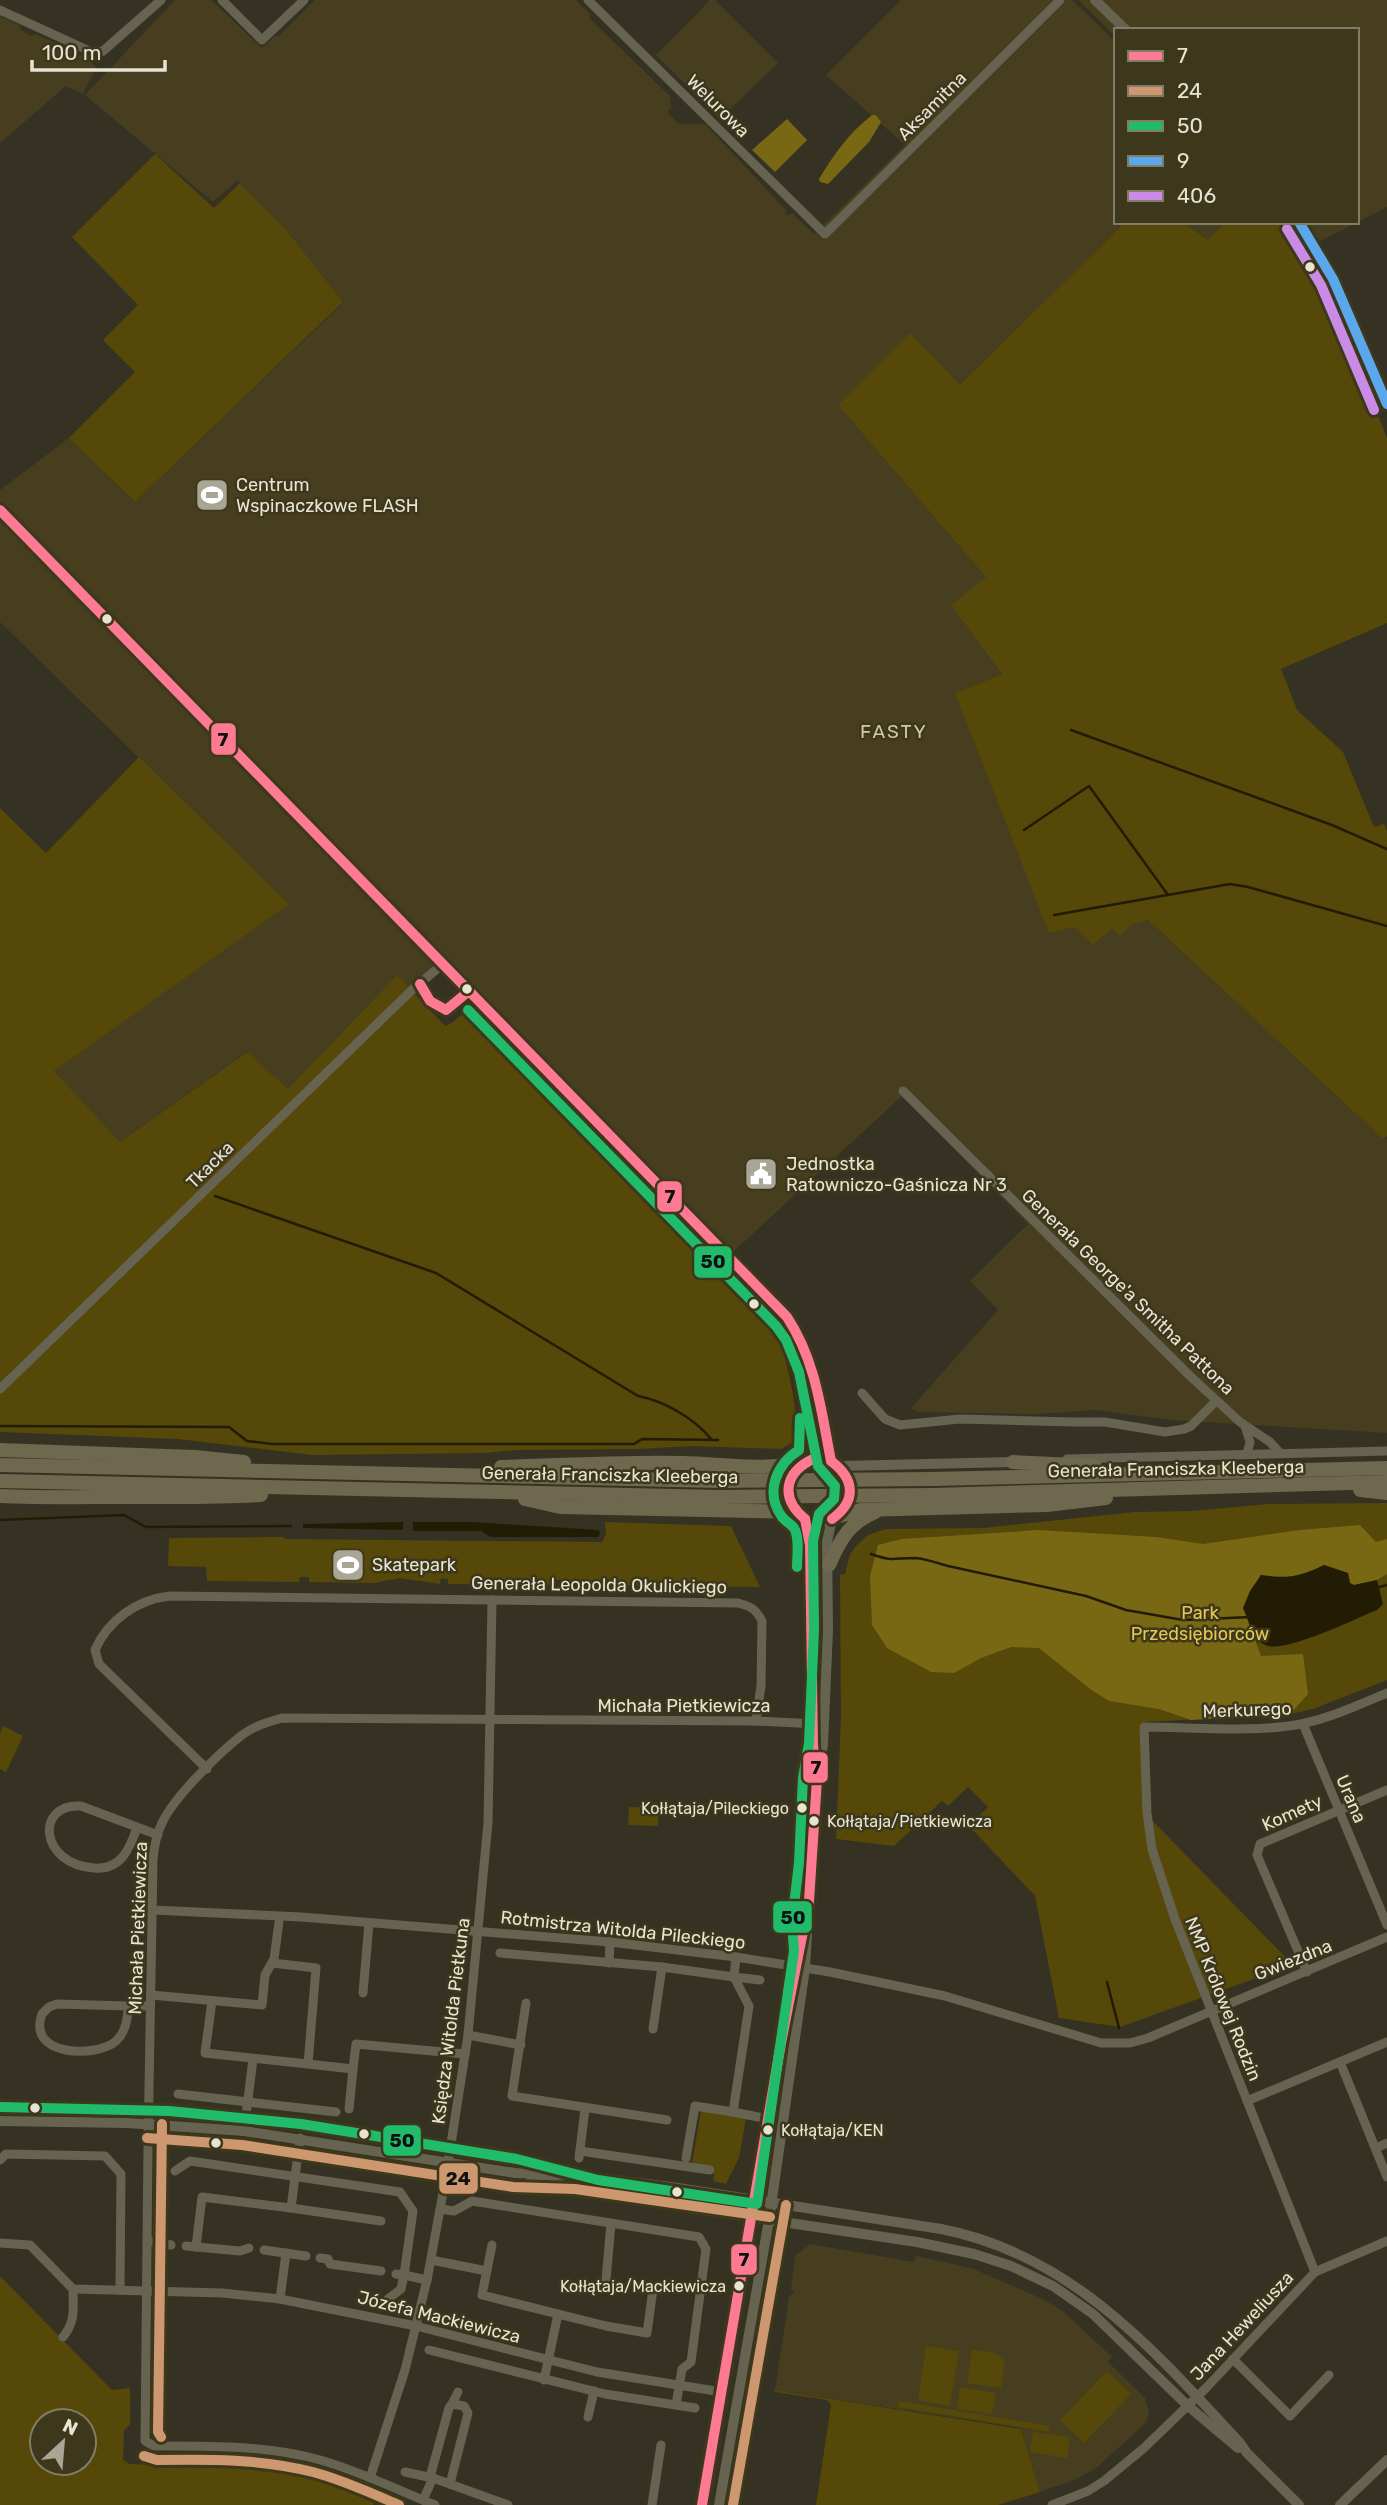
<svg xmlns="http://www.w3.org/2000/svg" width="1387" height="2505" font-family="Rubik,sans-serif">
<rect width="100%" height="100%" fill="#353223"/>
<!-- built -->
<g fill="#463e1e">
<polygon points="175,0 211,0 262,48 275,36 279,36 315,0 576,0 591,15 589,18 670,96 671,108 667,112 679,124 705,124 787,211 785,213 788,216 792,213 814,234 905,145 826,75 901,0 1072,0 1116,42 1116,222 1125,222 960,386 838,405 987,577 951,605 1002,674 955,693 1074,927 1112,927 1148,920 1383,1139 1387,1139 1387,1433 1171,1420 1096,1410 1037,1414 918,1412 911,1408 998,1310 970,1281 1028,1224 902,1096 731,1254 448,961 411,992 396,976 288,1090 246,1052 120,1142 53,1071 288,904 0,622 0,490 69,438 135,502 343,303 284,227 238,180 213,202 85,95"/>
<polygon points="710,0 715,0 778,63 720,119 656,55"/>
<polygon points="1078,0 1387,0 1387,207 1307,248 1291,222 1357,222 1357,30 1116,30 1116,37"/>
<polygon points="0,16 19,25 21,30 31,36 36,34 77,53 89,60 96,67 83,94 66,86 0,143"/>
<polygon points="1182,222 1225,222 1208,240"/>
<polygon points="810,2244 914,2262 916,2256 971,2268 1043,2299 1064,2312 1112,2357 1108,2362 1145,2398 1149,2411 1147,2422 1095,2469 1074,2480 1040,2492 1021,2428 775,2390 789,2297 794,2293 791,2289 795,2256"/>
</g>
<!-- green -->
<g fill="#554808" fill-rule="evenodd">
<polygon points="155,154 214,208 240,183 284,227 343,302 135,502 69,438 135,372 103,340 138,305 72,237"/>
<polygon points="1125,222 1182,222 1208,240 1225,222 1289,222 1310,257 1308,259 1322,279 1387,438 1387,623 1281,669 1297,710 1343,752 1374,827 1384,824 1387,831 1387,1136 1383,1139 1148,920 1132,924 1120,937 1112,928 1093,945 1074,927 1049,933 955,693 1002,674 951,605 986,577 838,405 910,333 960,385"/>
<path d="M139,757L289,904L54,1071L120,1142L247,1052L288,1089L397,975L445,1026C457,1022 462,1010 474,1010L496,1026L672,1208C684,1230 695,1231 711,1247L709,1250C733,1275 752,1304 776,1330L780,1336C786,1366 802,1413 793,1442L781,1449L692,1446L637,1449L515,1450L485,1453L312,1455L178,1439L0,1432V808L46,853Z"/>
<polygon points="1387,1503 1387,1680 1313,1709 1290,1714 1145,1722 1146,1814 1293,1965 1120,2027 1059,2018 1035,1896 969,1826 988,1807 968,1787 948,1806 942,1801 894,1846 836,1839 841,1718 840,1575 845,1574 850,1554 857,1545 868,1535 886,1529 983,1528 1135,1512 1192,1511 1268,1504"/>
<polygon points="605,1522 731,1526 760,1587 562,1585 561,1580 553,1580 553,1585 448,1584 448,1579 441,1578 440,1584 399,1578 375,1583 309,1582 309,1577 300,1577 299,1582 207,1581 206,1567 168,1566 169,1538 284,1537 285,1539 602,1542 606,1534"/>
<polygon points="3,1726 23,1736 6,1772 0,1769 0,1733"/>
<polygon points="629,1807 659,1808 658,1826 628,1825"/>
<polygon points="701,2111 746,2118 739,2158 726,2184 713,2181 715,2168 692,2163"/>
<path d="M0,2276L112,2390L130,2388V2425L124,2430L123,2460L130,2464L159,2465L164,2460C205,2463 249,2460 289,2468C320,2475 347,2487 376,2498L373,2505H0ZM42,2421H84V2463H42Z"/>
<polygon points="926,2346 959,2351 950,2406 918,2400"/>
<polygon points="972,2349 998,2354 1005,2363 1001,2388 967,2383"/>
<polygon points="1107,2371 1131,2394 1084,2443 1060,2420"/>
<polygon points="960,2387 996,2393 992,2414 957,2409"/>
<polygon points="774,2390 1021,2429 1040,2492 998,2505 816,2505 831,2405 827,2400 775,2392"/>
<polygon points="899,2401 1050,2426 1049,2432 898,2407"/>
<polygon points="1033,2432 1070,2437 1067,2458 1030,2452"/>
</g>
<!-- forest -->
<g fill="#796813">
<path d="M872,115H876L881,122L869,142L828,184L820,182L819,179C834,154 849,133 872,115Z"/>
<polygon points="787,119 807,140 775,172 752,150"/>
<path d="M1360,1525L1376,1542L1387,1539V1574L1377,1580L1354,1585L1350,1583L1348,1573L1324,1565C1299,1577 1288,1579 1261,1575L1243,1608L1261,1656L1303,1654L1308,1694L1290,1714L1191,1720L1159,1709L1109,1701L1090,1689L1039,1648L1011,1647L981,1658L954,1673L931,1672L887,1648L872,1625L870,1576L878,1545L902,1539L1039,1530L1156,1537L1203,1544L1300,1530Z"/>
</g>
<!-- water -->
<g fill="#231c04">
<polygon points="403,1522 403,1530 303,1528 303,1524"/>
<polygon points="413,1522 471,1522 599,1530 600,1533 598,1537 490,1537 482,1531 413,1531"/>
<path d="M1324,1565L1348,1573L1350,1583L1354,1585L1377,1580L1383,1604L1377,1610C1355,1619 1284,1654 1265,1645C1252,1638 1249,1620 1243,1608L1250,1591L1261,1575C1288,1579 1299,1577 1324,1565Z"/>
</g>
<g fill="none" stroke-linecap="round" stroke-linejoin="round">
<!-- stream -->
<g stroke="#231c04" stroke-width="2.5">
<polyline points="1071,730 1332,825 1387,849"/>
<polyline points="1024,830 1089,786 1168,895"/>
<polyline points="1054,915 1230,884 1248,887 1387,926"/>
<path d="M215,1196L436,1273L638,1396C664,1401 694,1418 711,1439"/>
<polyline points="0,1426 229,1427 247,1441 272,1444 634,1444 642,1439 718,1440"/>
<polyline points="0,1520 124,1515 146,1527 291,1526"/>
<path d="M871,1554C893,1562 894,1558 915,1558C927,1559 937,1563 948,1566L1086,1596L1126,1610L1183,1620L1251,1617"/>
<polyline points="1376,1588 1387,1585"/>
<polyline points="1107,1982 1119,2028"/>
</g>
<!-- minor -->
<g stroke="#676351" stroke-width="9">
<polyline points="222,0 262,40 304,0"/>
<polyline points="588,0 825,234 1060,0"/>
<polyline points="0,10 94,53 103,51 161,0"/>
<path d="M0,510L787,1317C820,1360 820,1410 831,1461"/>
<polyline points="903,1091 1190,1376 1240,1422 1270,1442 1280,1453"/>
<path d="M774,1309C807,1357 816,1401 813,1459"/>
<polyline points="0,1389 412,990 443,964"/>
<polyline points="862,1393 885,1419 900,1425 960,1419 1073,1422 1105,1422 1165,1432 1184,1429 1191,1426 1216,1401"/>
<polyline points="1245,1426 1250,1442 1247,1454"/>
<polyline points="1067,1459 1387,1451"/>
<polyline points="1303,1724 1387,1925"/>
<path d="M207,1769L99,1664L95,1650C108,1620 137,1600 169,1596L738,1603C750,1606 756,1609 762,1621L761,1686L756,1721"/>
<path d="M137,1828C129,1850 121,1870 94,1868C39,1864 35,1803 81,1806L158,1835"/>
<polyline points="153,1910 301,1917 610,1942 736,1957 830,1972 945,1996 1101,2043 1130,2043 1148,2038 1387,1937"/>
<polyline points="500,1953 662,1967 734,1977 749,2006 733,2112 768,2119"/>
<polyline points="736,1957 734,1977 760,1980"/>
<polyline points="609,1963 610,1942"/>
<polyline points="1307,1972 1257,1855 1260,1844 1387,1790"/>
<polyline points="363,1993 369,1923"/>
<polyline points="151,1995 262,2005 265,1975 274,1959 279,1922"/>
<polyline points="212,2001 205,2053 308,2064 316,1968 272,1963"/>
<polyline points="526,2003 512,2096 667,2120"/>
<path d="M128,2006L57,2004L49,2007L42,2014C26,2057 97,2058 116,2041C126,2032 128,2018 128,2006H150"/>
<polyline points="653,2029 662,1967"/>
<polyline points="468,2035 521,2045"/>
<polyline points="1340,2062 1387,2177"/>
<polyline points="308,2064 353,2069 356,2044 465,2054"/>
<polyline points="178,2094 336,2112"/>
<polyline points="1247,2101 1387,2042"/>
<polyline points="349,2109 353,2069"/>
<polyline points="244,2131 253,2059"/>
<polyline points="1376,2148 1387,2143"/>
<polyline points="580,2151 710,2170"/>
<polyline points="579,2158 585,2109"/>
<polyline points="686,2158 695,2106 733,2112"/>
<polyline points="0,2160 6,2154 105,2156 121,2174 120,2290"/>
<polyline points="175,2171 190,2161 400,2192 413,2211 404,2275 427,2280"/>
<polyline points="291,2208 381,2221"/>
<polyline points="440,2209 454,2211 472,2201 699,2237 706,2249 691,2362 682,2369 676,2405"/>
<polyline points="147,2241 171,2245"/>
<polyline points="0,2243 30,2245 73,2289 222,2293 280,2299 416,2326 597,2372 722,2392"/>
<polyline points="492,2245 482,2295 606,2326 647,2333 653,2289"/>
<polyline points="186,2246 240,2251 249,2248"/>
<polyline points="196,2247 202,2197 291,2208 300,2138"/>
<polyline points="264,2250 306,2256"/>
<polyline points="320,2258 328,2259 330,2264 381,2271"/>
<polyline points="431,2260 487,2271"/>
<path d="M1315,2272L1175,1919L1152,1849L1147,1813L1144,1727C1192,1727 1255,1733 1301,1724C1330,1718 1359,1705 1387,1693"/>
<polyline points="606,2280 611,2223"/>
<polyline points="280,2299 286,2253"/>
<polyline points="388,2299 401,2289 404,2275 396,2274"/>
<path d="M63,2337C76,2321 73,2309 73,2289"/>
<polyline points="429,2350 605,2394 695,2408"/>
<polyline points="1233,2359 1290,2416 1329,2375"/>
<polyline points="544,2380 558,2314"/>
<polyline points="452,2404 458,2392"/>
<polyline points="588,2417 594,2391"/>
<polyline points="405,2472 433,2478"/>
<polyline points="430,2477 449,2408 452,2404 464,2406 468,2413 450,2484"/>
<polyline points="370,2478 405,2370 427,2280 445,2182 468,2035 488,1823 492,1600"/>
<polyline points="423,2500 433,2478 508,2505"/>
<path d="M435,2505C397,2490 360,2471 320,2460C266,2445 210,2446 154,2446L145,2441L148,2146L153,1860C154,1847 156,1835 162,1823C174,1797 219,1753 242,1735C254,1726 268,1722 282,1718L756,1721L818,1724"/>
<polyline points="652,2505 661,2445"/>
<polyline points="1052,2505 1088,2491 1104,2481 1144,2448 1207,2387 1315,2272 1387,2241"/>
</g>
<!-- tertiary -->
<g stroke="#676351" stroke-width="10">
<polyline points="1095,0 1126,30"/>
<polyline points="1299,222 1333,279 1387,404"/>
<circle cx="819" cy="1490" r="32"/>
<polyline points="840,1466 1013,1462"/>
<polyline points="819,1767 823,1745 828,1630 827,1542 832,1519"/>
<path d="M0,2121L127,2123L244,2131L515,2173L576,2175L678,2188L941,2229C1071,2254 1154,2350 1240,2443L1247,2453L1299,2505"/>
<polyline points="531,2177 595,2194 917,2242 974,2254 1011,2266 1053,2286 1093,2314 1188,2406 1238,2448"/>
<polyline points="702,2505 781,2043 809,1901 817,1779 813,1745 810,1545 805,1519"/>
<polyline points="719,2505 769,2220 805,1968 807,1934"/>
<polyline points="1340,2505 1387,2460"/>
</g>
<!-- trunk -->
<g stroke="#6e684e" stroke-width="14">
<polyline points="0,1450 195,1457 244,1462"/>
<polyline points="1013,1462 1095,1466"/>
<polyline points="0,1465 719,1481"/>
<path d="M501,1467C561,1465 622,1462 683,1463C723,1464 766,1472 805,1461"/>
<polyline points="931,1479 1387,1468"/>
<polyline points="0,1481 719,1497"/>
<polyline points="1360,1490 1387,1493"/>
<polyline points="933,1495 1387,1482"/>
<path d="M0,1496C44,1498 87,1497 130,1497C174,1497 217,1498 261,1495"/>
<polyline points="525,1499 560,1507 796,1512"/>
<polyline points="836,1517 861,1510 1047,1505 1106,1498"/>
<path d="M829,1565C840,1540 849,1523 875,1512"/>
</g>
<!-- trunk-bridge -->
<g stroke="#6e684e" stroke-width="14">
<polyline points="719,1481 931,1479"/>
<polyline points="719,1497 933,1495"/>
</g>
<defs>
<g id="bus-1">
<path d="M0,510L787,1317C816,1361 821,1410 831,1461"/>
<polyline points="420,984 430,1001 446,1010 469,991"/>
<path d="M831,1461C855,1479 857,1501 832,1519"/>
<path d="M805,1519C780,1498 784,1473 813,1459"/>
<polyline points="702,2505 781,2043 809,1901 817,1779 813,1745 810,1545 805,1519"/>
</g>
<g id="bus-2">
<polyline points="147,2138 242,2145 513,2187 575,2189 770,2217"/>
<polyline points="161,2437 158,2432 162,2124"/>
<path d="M144,2456L157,2460C209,2459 262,2459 313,2472C343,2480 371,2493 399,2505"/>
<polyline points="733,2505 786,2205"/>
</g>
<g id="bus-3">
<path d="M797,1567C797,1556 800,1538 794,1528C791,1524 785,1521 782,1517C764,1492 777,1464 799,1450L800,1418"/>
<polyline points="0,2107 169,2111 301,2124 517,2159 598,2180 757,2204 794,1951 792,1922 799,1863 803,1778 809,1743 814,1630 813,1541 819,1514 834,1499 835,1486 818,1466 799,1372 786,1340 776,1326 468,1010"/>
</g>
<polyline id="bus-4" points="1299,222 1333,279 1387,404"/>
<polyline id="bus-5" points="1287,229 1321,285 1374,410"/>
</defs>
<!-- bus-1 casing -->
<use href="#bus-1" stroke="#3d371b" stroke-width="16"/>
<!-- bus-2 casing -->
<use href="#bus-2" stroke="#3d371b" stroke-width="16"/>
<!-- bus-3 casing -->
<use href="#bus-3" stroke="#3d371b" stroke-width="16"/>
<!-- bus-4 casing -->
<use href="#bus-4" stroke="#3d371b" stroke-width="16"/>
<!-- bus-5 casing -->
<use href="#bus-5" stroke="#3d371b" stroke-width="16"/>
<!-- bus-1 -->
<use href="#bus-1" stroke="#fe7a93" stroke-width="10"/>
<!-- bus-2 -->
<use href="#bus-2" stroke="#cd976f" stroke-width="10"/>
<!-- bus-3 -->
<use href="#bus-3" stroke="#20bc6c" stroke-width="10"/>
<!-- bus-4 -->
<use href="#bus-4" stroke="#5aa8eb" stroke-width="10"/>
<!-- bus-5 -->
<use href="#bus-5" stroke="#ca8be6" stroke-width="10"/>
</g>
<!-- icons -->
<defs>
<symbol id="stadium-square" viewBox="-11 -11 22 22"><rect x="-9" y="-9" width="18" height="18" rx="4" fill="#a9a696" stroke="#3d371b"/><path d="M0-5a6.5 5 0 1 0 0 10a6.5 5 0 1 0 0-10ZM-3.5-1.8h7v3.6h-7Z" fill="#fff"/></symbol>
<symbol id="civic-square" viewBox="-11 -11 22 22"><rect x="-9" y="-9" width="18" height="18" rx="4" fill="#a9a696" stroke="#3d371b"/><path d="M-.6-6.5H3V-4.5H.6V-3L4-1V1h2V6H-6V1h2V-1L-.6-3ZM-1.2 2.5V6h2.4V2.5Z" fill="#fff"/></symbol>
</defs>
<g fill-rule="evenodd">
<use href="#stadium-square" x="193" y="476" width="38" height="38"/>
<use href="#civic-square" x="742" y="1155" width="38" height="38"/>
<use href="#stadium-square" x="329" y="1546" width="38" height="38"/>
</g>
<!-- markers -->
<g fill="#e8e4d4" stroke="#3d371b" stroke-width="2.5">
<circle cx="1310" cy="267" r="6"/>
<circle cx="107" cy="619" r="6"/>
<circle cx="467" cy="989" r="6"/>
<circle cx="754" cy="1304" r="6"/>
<circle cx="802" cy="1808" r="6"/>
<circle cx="814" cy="1821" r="6"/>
<circle cx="35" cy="2108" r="6"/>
<circle cx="768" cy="2130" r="6"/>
<circle cx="364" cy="2134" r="6"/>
<circle cx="216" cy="2143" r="6"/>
<circle cx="677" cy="2192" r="6"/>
<circle cx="739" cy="2286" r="6"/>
</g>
<g text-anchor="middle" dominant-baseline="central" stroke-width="5" stroke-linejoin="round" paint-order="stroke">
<!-- bus labels -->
<g font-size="16" fill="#e8e4d4" stroke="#3d371b" text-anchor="end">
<text x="789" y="1808">Kołłątaja/Pileckiego</text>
<text x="827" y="1821" text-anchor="start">Kołłątaja/Pietkiewicza</text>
<text x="781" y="2130" text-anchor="start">Kołłątaja/KEN</text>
<text x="726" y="2286">Kołłątaja/Mackiewicza</text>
</g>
<!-- street labels -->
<g font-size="18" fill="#e8e4d4" stroke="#3d371b">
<text transform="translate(718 106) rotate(45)">Welurowa</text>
<text transform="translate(932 106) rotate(-45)">Aksamitna</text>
<text transform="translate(210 1165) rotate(-45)">Tkacka</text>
<text transform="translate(1128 1292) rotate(44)">Generała George'a Smitha Pattona</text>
<text transform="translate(1176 1469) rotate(-1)">Generała Franciszka Kleeberga</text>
<text transform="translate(610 1475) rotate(1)">Generała Franciszka Kleeberga</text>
<text transform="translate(599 1585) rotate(1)">Generała Leopolda Okulickiego</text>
<text x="684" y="1706">Michała Pietkiewicza</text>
<text transform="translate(1247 1710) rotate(-2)">Merkurego</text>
<text transform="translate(1351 1799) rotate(67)">Urana</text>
<text transform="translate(1292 1813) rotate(-24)">Komety</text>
<text transform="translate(138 1928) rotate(-88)">Michała Pietkiewicza</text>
<text transform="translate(623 1930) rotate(6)">Rotmistrza Witolda Pileckiego</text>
<text transform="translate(1293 1960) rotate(-22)">Gwiezdna</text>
<text transform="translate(1223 1999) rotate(68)">NMP Królowej Rodzin</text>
<text transform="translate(451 2021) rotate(-83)">Księdza Witolda Pietkuna</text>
<text transform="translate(439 2317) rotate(14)">Józefa Mackiewicza</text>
<text transform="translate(1242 2326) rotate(-47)">Jana Heweliusza</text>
</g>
<!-- poi labels -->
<g font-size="18" fill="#e8e4d4" stroke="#3d371b" text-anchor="start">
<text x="236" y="485">Centrum<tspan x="236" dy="21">Wspinaczkowe FLASH</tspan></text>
<text x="786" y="1164">Jednostka<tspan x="786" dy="21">Ratowniczo-Gaśnicza Nr 3</tspan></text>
<text x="372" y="1565">Skatepark</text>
</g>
<!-- park labels -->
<g font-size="18" fill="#e4c853" stroke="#3d371b">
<text x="1200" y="1613">Park<tspan x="1200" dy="21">Przedsiębiorców</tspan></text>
</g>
<!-- neighbourhood labels -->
<g font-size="19" letter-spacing="2" fill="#d0c8a8" stroke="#3d371b">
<text x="894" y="731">FASTY</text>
</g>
</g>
<g stroke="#3d371b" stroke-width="2.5">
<rect x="210" y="722" width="27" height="34" rx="7" fill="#fe7a93"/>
<rect x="656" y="1180" width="27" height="33" rx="7" fill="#fe7a93"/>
<rect x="693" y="1245" width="40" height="34" rx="7" fill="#20bc6c"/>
<rect x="802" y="1751" width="27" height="33" rx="7" fill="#fe7a93"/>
<rect x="772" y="1900" width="41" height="34" rx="7" fill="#20bc6c"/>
<rect x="382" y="2124" width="40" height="33" rx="7" fill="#20bc6c"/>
<rect x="438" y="2162" width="41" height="33" rx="7" fill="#cd976f"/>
<rect x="730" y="2243" width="28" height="33" rx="7" fill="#fe7a93"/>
</g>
<g font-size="19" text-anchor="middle" font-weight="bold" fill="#111">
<text x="223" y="746">7</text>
<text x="670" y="1203">7</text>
<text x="713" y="1268">50</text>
<text x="816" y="1774">7</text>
<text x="793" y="1924">50</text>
<text x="402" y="2147">50</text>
<text x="458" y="2185">24</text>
<text x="744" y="2266">7</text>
</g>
<!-- legend -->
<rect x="1114" y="28" width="245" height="196" fill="#3d371b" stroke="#817c65" stroke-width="2"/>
<rect x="1128" y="51" width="35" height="10" fill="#fe7a93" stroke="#817c65" stroke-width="2"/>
<text x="1177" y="63" font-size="21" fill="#e8e4d4">7</text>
<rect x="1128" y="86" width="35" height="10" fill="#cd976f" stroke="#817c65" stroke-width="2"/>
<text x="1177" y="98" font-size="21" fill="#e8e4d4">24</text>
<rect x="1128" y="121" width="35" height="10" fill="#20bc6c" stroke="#817c65" stroke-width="2"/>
<text x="1177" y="133" font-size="21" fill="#e8e4d4">50</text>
<rect x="1128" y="156" width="35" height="10" fill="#5aa8eb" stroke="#817c65" stroke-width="2"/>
<text x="1177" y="168" font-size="21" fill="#e8e4d4">9</text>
<rect x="1128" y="191" width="35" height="10" fill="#ca8be6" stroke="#817c65" stroke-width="2"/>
<text x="1177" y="203" font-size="21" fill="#e8e4d4">406</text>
<!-- north arrow -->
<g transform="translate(63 2442) rotate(26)"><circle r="33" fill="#3d371b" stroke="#817c65" stroke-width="2"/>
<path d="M0-5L12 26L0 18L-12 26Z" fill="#a9a696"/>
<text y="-10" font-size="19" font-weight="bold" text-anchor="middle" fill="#e8e4d4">N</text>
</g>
<!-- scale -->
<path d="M32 60v10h133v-10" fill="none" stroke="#e8e4d4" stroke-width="3.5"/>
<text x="42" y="60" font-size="21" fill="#e8e4d4" stroke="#3d371b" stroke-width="5" paint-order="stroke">100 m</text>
</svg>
